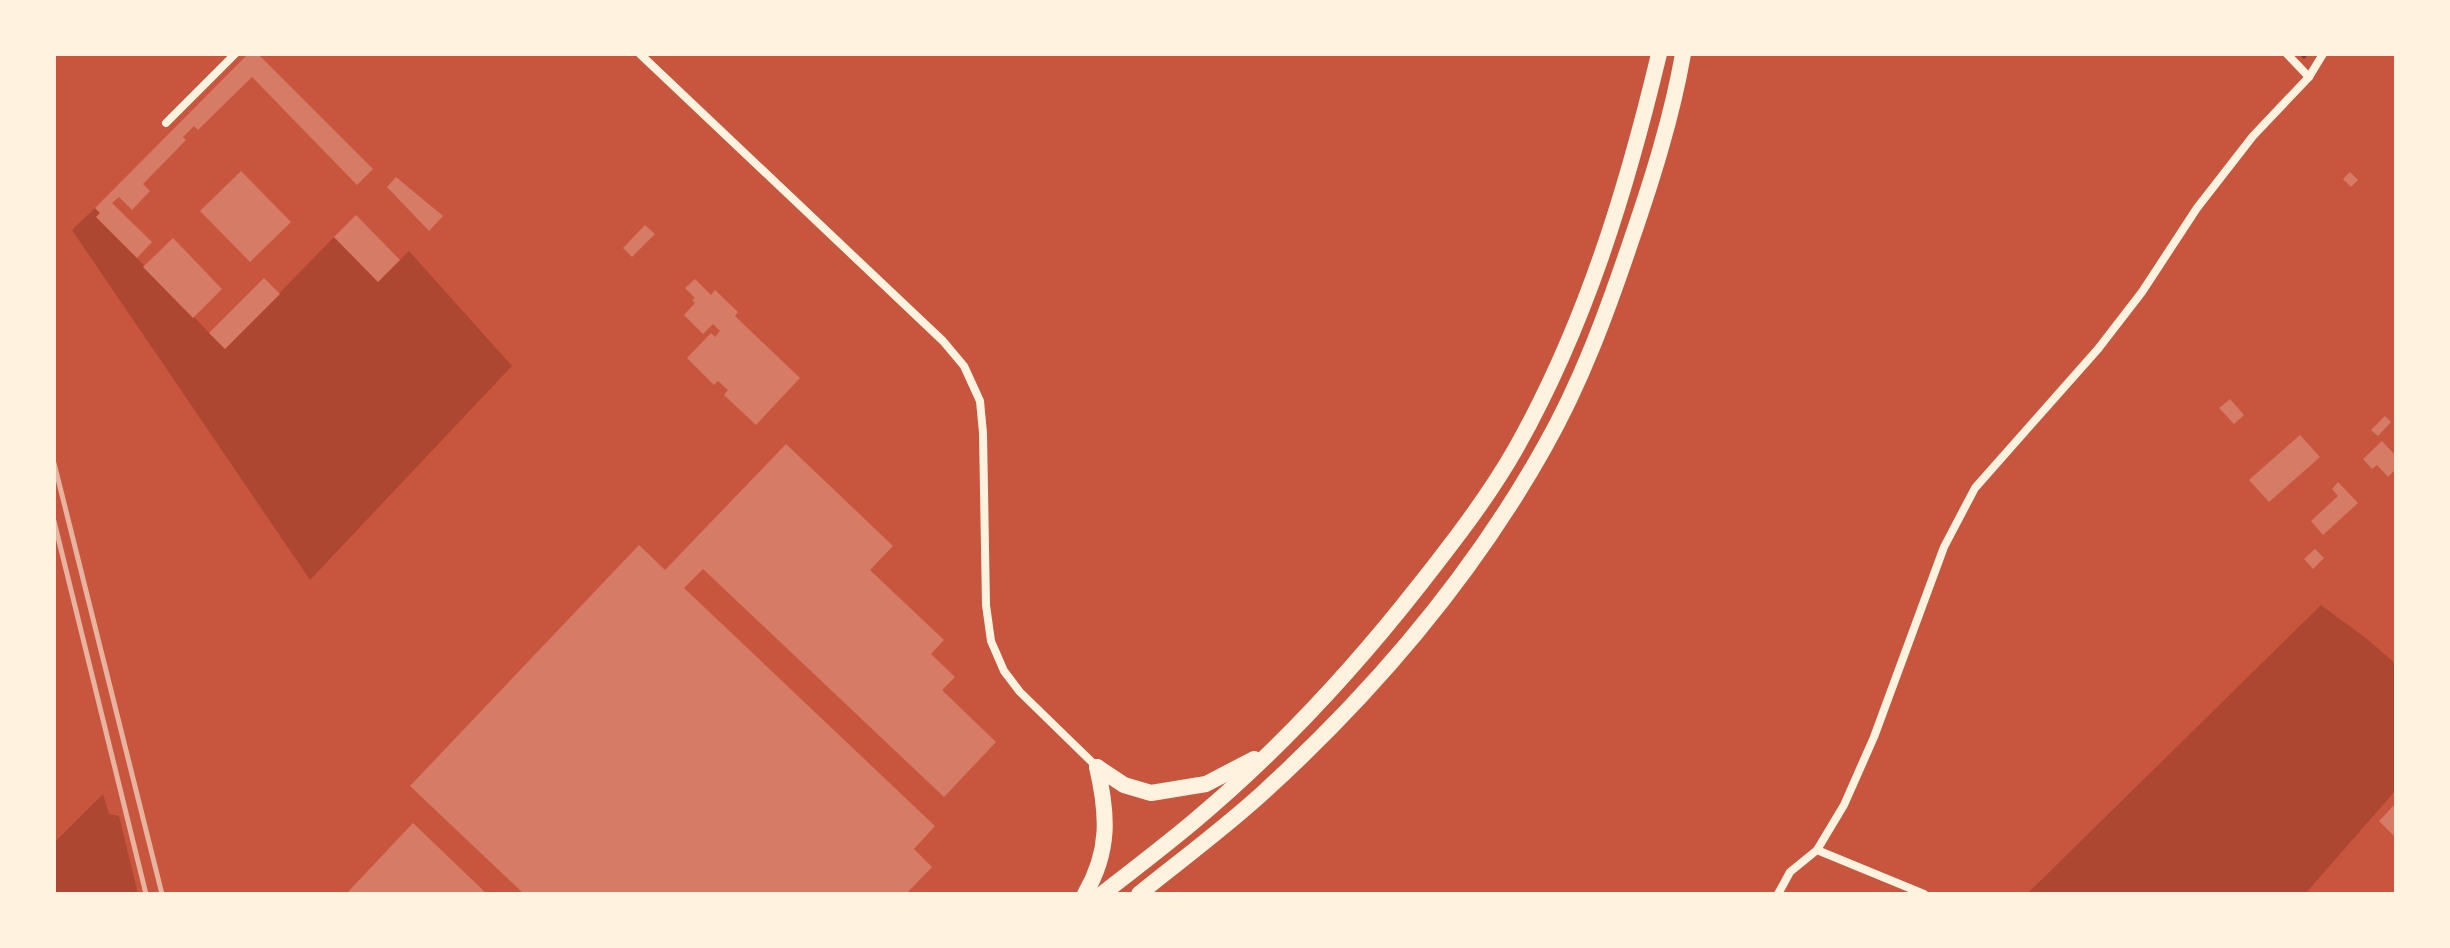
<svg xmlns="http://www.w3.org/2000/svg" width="2450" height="948" font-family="'Libre Baskerville',serif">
<rect width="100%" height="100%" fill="#c8553d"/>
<!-- green -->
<g fill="#ae4732">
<polygon points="95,208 100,213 97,217 225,349 334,237 378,281 409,251 512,366 310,580 72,230"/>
<polygon points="2321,605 2367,639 2396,664 2396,790 2305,894 2027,894"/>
<polygon points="103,794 109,814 119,816 138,894 54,894 54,843"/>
</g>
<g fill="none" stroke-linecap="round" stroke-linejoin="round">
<!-- stream -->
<polyline stroke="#8f3625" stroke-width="5" points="2304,56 2305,54"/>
</g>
<!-- building -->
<g fill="#d67c66">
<polygon points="248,54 258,54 373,169 357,185 252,77 198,130 194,126 183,137 186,140 143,184 150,191 132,210 119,197 112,203 152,242 137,258 96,217 100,213 95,208"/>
<polygon points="241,171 291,222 250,262 200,211"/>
<polygon points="2350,172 2358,180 2351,187 2343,179"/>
<polygon points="396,177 443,216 429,231 387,187"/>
<polygon points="356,215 400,260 378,282 334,237"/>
<polygon points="645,225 655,234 632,257 623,248"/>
<polygon points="173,238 222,289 193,318 143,267"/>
<polygon points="264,278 280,294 225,349 209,333"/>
<polygon points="695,279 711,295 715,290 738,312 735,316 800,378 756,425 724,395 728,390 718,381 714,385 687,358 711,333 715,337 720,331 713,324 703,334 684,315 695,303 692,300 695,298 685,288"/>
<polygon points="2230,399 2244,415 2234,424 2219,408"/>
<polygon points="2385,416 2391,422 2378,436 2371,430"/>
<polygon points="2300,435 2320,457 2269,502 2249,480"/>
<polygon points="2382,441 2396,456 2396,469 2388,477 2377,465 2372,469 2363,459"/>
<polygon points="786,444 893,546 870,570 944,640 931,654 955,677 942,690 996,742 944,797 703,569 684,588 935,826 914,849 932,867 906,894 524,894 410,786 639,545 665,570"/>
<polygon points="2338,482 2358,503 2323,535 2311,521 2338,496 2332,489"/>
<polygon points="2315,549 2324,558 2313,569 2304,559"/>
<polygon points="2396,803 2396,838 2379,821"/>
<polygon points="413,823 487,894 346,894"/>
</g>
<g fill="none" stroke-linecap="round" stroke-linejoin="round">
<!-- minor -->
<g stroke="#fff3e0" stroke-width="8">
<polyline points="640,54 943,341 964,366 980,401 983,433 986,605 991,641 1004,671 1020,692 1097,767"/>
<polyline points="2287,54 2309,77"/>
<polyline points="166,123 235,54"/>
<polyline points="1817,850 1844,805 1874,737 1944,547 1975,488 2098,349 2142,292 2197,208 2253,136 2309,77 2323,54"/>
<polyline points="1778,894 1790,872 1817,850 1924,894"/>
</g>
<!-- trunk -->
<g stroke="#fff3e0" stroke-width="16">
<polyline points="1097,767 1124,785 1151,793 1206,784 1254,759"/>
<path d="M1085,894C1110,851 1108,815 1097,767"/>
<path d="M1102,894C1132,871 1163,847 1192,823C1277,752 1353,670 1421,583C1454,541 1488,497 1515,450C1585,326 1626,192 1659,54"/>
<path d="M1139,894C1181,860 1226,827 1266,790C1374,691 1472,576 1544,448C1581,383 1607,312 1631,241C1652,180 1672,117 1683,54"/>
</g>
<!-- rail -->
<g stroke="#e9b49f" stroke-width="5">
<polyline points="54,463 162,894"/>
<polyline points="54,521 146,894"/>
</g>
</g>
<!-- border -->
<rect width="2450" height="948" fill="none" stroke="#fff3e0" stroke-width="112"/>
</svg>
